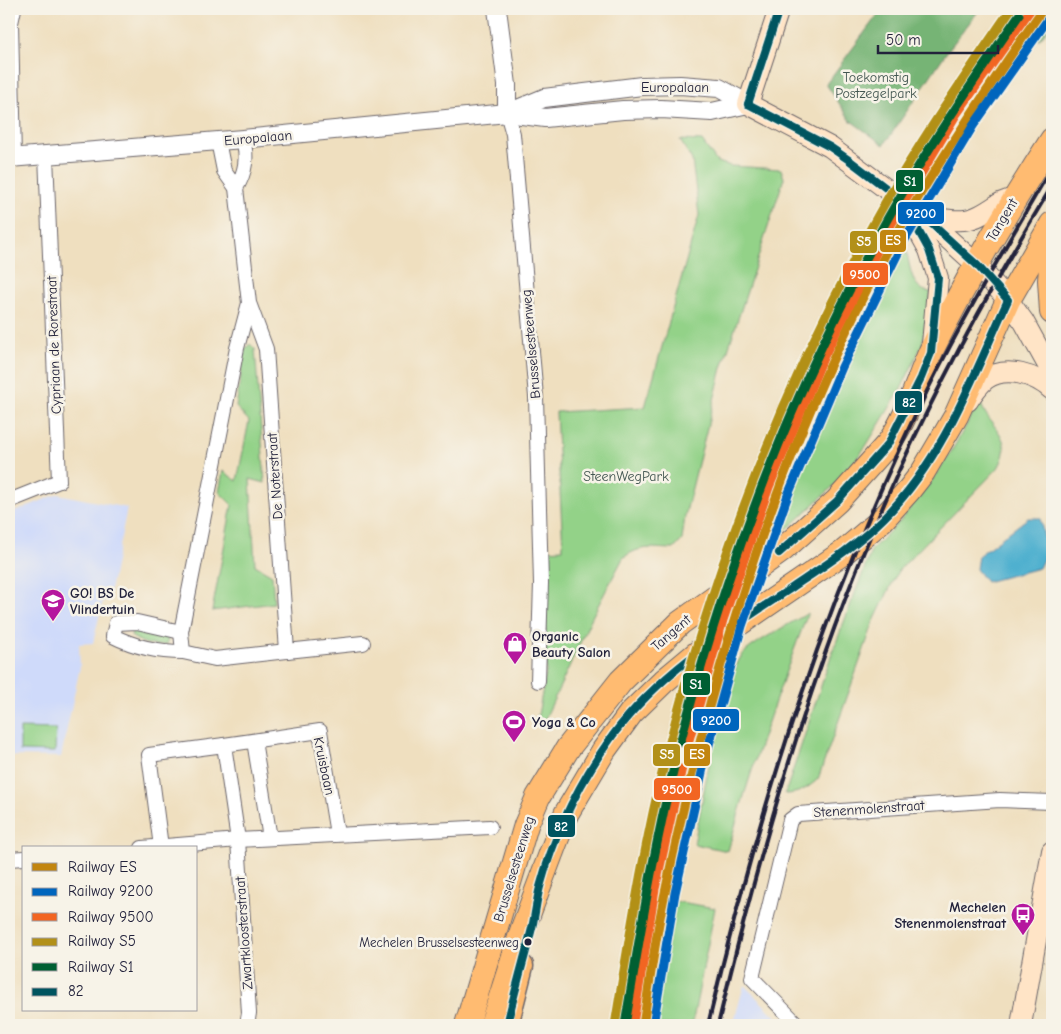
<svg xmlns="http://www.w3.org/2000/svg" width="1061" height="1034" font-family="'Comic Neue',sans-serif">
<rect width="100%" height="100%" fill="#f7f3e8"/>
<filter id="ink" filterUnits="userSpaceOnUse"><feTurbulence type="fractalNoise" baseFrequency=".02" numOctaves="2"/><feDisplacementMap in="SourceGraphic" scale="10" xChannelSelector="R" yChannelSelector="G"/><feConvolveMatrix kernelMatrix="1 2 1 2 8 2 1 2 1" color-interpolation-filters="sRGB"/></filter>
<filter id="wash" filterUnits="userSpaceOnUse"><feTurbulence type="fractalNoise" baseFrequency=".0096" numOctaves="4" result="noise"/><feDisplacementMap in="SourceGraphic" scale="20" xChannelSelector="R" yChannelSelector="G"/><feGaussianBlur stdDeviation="1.12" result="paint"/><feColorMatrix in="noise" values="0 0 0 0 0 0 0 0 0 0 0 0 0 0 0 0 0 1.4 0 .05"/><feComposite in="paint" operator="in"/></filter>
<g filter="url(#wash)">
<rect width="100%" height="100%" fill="#efdfbf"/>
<!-- built -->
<g fill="#cfdafa">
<polygon points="58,494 127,508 108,600 103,600 93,643 79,644 80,667 61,757 9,756 9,514"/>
<polygon points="744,985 784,1025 733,1025"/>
</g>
<!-- green -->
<g fill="#93d288" stroke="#5a7a62">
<path d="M680,140L702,141L717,162L731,166L781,169L784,178L722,368L685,516L682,540L674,549C654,549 641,544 623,558L592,617L544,721L537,720L546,672L545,550L563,549L556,412L645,407L699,215L692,160Z"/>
<path d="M904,241C910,257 908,291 931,292L922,345L901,389L866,446L843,477L793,524L772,540C805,436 854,337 904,241Z"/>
<polygon points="250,344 255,349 265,483 250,479 255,565 272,575 274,603 212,611 232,505 219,492 223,471 237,481 249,421 236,407 245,349"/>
<path d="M980,401C988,428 1017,436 998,468L898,571L874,621L818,779C808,788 799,794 785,794L832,653L872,549L900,521L930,483L951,452Z"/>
<path d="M808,613C778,691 750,770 728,851L694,844C701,808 723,674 744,653C756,641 792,623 808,613Z"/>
<path d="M140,628L162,632L168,638L167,644C155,648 141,643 131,636L132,631Z"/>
<polygon points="20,728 56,729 55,752 20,751"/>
<polygon points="674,901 715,908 692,1025 652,1025"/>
</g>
<!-- forest -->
<g fill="#76b474" stroke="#4c6b58">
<polygon points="882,9 980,9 946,53 884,145 851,121 826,84"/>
<polygon points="1052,11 1052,24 1040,39 1032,38"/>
</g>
<!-- water -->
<polygon fill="#50b0cf" stroke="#396985" points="1028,518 1040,518 1047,551 1039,568 986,582 976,569 978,556"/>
</g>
<g filter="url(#ink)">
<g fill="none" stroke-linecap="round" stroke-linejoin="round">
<defs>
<g id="minor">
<polyline points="14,9 11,23 14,158"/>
<polyline points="507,113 513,134 536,397 541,583 538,681"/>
<polyline points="218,141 224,171 236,188 249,303 266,349 287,651 215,659 183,652 181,632 237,348 249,303"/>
<path d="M236,188C246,172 248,157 243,139"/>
<polyline points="9,501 59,481 46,155"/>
<path d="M181,632L137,622L116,623L113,636C135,647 158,652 183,652"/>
<polyline points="287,651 363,643"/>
<polyline points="254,741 270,838"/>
<polyline points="224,745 320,731 337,834"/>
<polyline points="161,847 149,755 224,745 238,840 249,1013 247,1025"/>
<polyline points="142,848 238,840 490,827"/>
<polyline points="9,859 24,858"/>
<polyline points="798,1025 752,978 790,820 798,814 1000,800 1052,802"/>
</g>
<g id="tertiary">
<polyline points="497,9 507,85 507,113"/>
<polyline points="508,113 544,98 642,86 680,85 719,88 748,104"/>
<polyline points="9,158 243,139 507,113 545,118 623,110 661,109 712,112 748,104"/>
</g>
<g id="secondary">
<polyline points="779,9 748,104 830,147 924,217 977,265 1008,300 1024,322 1052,373"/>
<polyline points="916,211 918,230 929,250 938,278 932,344"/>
<path d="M924,217C940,218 961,224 976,217C991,211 998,201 1015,198"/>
<path d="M968,401C973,393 979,385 986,379C1006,365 1036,375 1052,390"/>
<polyline points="1021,1025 1052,851"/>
</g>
<polyline id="primary" points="507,1025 522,966"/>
<g id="trunk">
<polyline points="1052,256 1050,280 1052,312"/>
<path d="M467,1025L526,825L538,797L568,748L621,681L680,623L781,551L837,501L888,444C908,417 917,382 931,351C967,278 1008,208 1052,140"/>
<polyline points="492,1025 523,928 566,814 604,750 631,713 664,681 706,646 844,552 883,519 909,490 923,472 956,416 1008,300 1052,224"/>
</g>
</defs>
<!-- minor casing -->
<use href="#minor" stroke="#6a6469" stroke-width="16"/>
<!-- tertiary casing -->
<use href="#tertiary" stroke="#6a6469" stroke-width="20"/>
<!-- secondary casing -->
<use href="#secondary" stroke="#6a6469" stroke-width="22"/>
<!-- primary casing -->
<use href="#primary" stroke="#6a6469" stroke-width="25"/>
<!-- trunk casing -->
<use href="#trunk" stroke="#6a6469" stroke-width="26"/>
<!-- minor -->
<use href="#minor" stroke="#fff" stroke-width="14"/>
<!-- tertiary -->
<use href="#tertiary" stroke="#fff" stroke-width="18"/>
<!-- secondary -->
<use href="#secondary" stroke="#ffe4c6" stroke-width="20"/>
<!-- primary -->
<use href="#primary" stroke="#ffbb71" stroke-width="22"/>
<!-- trunk -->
<use href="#trunk" stroke="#ffbb71" stroke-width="24"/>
<!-- rail -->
<g stroke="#22223b" stroke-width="4">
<path d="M708,1025C759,807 827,592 927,391C965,314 1009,241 1052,167"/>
<path d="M718,1025C760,848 811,671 884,504C932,394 990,288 1052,186"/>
</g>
<defs>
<g id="bus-1">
<polyline points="748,104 779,9"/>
<polyline points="779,553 837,501 888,444 921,378 931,353 938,278 929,250 918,230 916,211"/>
<path d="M507,1025C514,994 523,963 531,932C535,917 536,902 540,887C555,832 580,781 613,735C660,672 728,630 793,587C824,566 857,545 884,518C944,458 973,376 1008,300L977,265L924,217L849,160L830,147L748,104"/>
</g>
</defs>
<!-- bus-1 casing -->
<use href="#bus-1" stroke="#f7f3e8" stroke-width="11"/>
<!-- bus-1 -->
<use href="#bus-1" stroke="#005460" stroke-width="8"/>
<defs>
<path id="rail-1" d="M643,1025C650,980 656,933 666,888C712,665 783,437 895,237C940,158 991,83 1043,9"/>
<polyline id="rail-2" points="653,1025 675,893 705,759 742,626 788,495 842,367 903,243 973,126 1051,15"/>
<polyline id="rail-3" points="633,1023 655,889 685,754 723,620 769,487 823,358 886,233 956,115 1031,9"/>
<path id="rail-4" d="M615,1025C630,934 644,843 667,753C712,576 776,403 863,243C906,161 959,85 1011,9"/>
<path id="rail-5" d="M625,1025C640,935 654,844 677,755C722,579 785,407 872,247C915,166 967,90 1019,15"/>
</defs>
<!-- rail-1 casing -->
<use href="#rail-1" stroke="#f7f3e8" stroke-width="12"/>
<!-- rail-2 casing -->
<use href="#rail-2" stroke="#f7f3e8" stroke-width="12"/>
<!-- rail-3 casing -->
<use href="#rail-3" stroke="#f7f3e8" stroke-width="12"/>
<!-- rail-4 casing -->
<use href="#rail-4" stroke="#f7f3e8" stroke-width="12"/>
<!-- rail-5 casing -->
<use href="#rail-5" stroke="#f7f3e8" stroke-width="12"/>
<!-- rail-1 -->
<use href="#rail-1" stroke="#c2850f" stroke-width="9"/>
<!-- rail-2 -->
<use href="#rail-2" stroke="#0065bd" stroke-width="9"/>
<!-- rail-3 -->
<use href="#rail-3" stroke="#f26522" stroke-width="9"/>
<!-- rail-4 -->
<use href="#rail-4" stroke="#b29019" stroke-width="9"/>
<!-- rail-5 -->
<use href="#rail-5" stroke="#005f33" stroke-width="9"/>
</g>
</g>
<!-- icons -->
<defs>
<symbol id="school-pin" viewBox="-11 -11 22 30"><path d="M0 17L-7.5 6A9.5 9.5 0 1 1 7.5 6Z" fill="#b5179e" stroke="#f7f3e8"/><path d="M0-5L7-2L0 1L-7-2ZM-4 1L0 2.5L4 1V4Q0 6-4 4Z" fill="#fff"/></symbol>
<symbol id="shop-pin" viewBox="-11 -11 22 30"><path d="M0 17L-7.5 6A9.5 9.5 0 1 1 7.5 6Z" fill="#b5179e" stroke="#f7f3e8"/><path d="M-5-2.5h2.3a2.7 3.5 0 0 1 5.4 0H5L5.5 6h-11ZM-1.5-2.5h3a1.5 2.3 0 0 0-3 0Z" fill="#fff"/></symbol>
<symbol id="stadium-pin" viewBox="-11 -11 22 30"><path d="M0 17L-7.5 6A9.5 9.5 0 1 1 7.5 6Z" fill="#b5179e" stroke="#f7f3e8"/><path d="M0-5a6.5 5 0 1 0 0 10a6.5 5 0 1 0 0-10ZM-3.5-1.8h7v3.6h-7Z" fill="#fff"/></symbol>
<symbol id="bus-pin" viewBox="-11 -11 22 30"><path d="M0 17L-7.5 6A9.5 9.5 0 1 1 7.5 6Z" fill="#b5179e" stroke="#f7f3e8"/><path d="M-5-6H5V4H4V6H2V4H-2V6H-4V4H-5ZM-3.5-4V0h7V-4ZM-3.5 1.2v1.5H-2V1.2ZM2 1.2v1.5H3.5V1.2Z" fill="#fff"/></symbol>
</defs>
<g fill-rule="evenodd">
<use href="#school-pin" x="39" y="587" width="28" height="38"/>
<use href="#shop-pin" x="501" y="630" width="28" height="38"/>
<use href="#stadium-pin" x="500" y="708" width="28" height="38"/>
<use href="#bus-pin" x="1009" y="901" width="28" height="38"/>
</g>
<!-- markers -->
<circle fill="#22223b" stroke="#f7f3e8" stroke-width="2" cx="528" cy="942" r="4.5"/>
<g text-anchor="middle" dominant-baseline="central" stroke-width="5" stroke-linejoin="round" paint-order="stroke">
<!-- bus labels -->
<g font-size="13" fill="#22223b" stroke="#f7f3e8" text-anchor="end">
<text x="519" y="942">Mechelen Brusselsesteenweg</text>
</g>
<!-- park labels -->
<g font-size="14" fill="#445752" stroke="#f7f3e8">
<text x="876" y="77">Toekomstig<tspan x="876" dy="16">Postzegelpark</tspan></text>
<text x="626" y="476">SteenWegPark</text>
</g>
<!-- street labels -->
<g font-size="14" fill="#22223b" stroke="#f7f3e8">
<text x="675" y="87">Europalaan</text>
<text transform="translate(258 138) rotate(-5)">Europalaan</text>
<text transform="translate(1002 220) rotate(-59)">Tangent</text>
<text transform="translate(531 344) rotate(-95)">Brusselsesteenweg</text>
<text transform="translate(54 345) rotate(-92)">Cypriaan de Rorestraat</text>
<text transform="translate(275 476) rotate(-94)">De Noterstraat</text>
<text transform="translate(671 633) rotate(-41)">Tangent</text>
<text transform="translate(324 766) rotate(78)">Kruisbaan</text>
<text transform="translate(869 809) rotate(-4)">Stenenmolenstraat</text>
<text transform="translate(514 869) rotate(-73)">Brusselsesteenweg</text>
<text transform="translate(244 933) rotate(-94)">Zwartkloosterstraat</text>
</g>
<!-- poi labels -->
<g font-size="14" font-weight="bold" fill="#22223b" stroke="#f7f3e8" text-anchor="start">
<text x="70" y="593">GO! BS De<tspan x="70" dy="16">Vlindertuin</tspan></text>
<text x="532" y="636">Organic<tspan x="532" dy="16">Beauty Salon</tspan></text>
<text x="532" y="722">Yoga &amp; Co</text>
<text x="1006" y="907" text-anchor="end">Mechelen<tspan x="1006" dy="16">Stenenmolenstraat</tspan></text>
</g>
</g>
<g stroke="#f7f3e8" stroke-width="2">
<rect x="895" y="169" width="29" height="24" rx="5" fill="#005f33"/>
<rect x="897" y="201" width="48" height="24" rx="5" fill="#0065bd"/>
<rect x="879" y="229" width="28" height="24" rx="5" fill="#c2850f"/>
<rect x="849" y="230" width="29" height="24" rx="5" fill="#b29019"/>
<rect x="842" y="262" width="47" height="24" rx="5" fill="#f26522"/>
<rect x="894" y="390" width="29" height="24" rx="5" fill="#005460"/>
<rect x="682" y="672" width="29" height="24" rx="5" fill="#005f33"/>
<rect x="692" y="708" width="48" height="24" rx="5" fill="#0065bd"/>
<rect x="652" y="743" width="29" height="24" rx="5" fill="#b29019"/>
<rect x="683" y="743" width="28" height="24" rx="5" fill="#c2850f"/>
<rect x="653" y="777" width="48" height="24" rx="5" fill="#f26522"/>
<rect x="547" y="814" width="29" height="24" rx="5" fill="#005460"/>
</g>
<g font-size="14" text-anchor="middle" font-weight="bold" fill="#fff">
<text x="910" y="186">S1</text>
<text x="921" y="218">9200</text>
<text x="893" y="245">ES</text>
<text x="864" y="246">S5</text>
<text x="865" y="279">9500</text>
<text x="909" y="407">82</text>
<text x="696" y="689">S1</text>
<text x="716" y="725">9200</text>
<text x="667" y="759">S5</text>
<text x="697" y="759">ES</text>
<text x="677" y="794">9500</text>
<text x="561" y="831">82</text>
</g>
<!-- margin -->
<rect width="1061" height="1034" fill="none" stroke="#f7f3e8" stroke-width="30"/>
<!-- legend -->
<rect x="22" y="846" width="175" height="165" fill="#f7f3e8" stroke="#a29fa3"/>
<rect x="32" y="863" width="25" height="8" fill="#c2850f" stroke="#a29fa3"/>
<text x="68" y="872" font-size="15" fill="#22223b">Railway ES</text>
<rect x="32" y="888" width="25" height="8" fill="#0065bd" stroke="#a29fa3"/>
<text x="68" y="896" font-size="15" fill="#22223b">Railway 9200</text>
<rect x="32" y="913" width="25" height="8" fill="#f26522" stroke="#a29fa3"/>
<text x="68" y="922" font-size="15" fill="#22223b">Railway 9500</text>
<rect x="32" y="938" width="25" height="8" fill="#b29019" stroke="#a29fa3"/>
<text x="68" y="946" font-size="15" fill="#22223b">Railway S5</text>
<rect x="32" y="963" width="25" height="8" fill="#005f33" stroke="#a29fa3"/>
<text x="68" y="972" font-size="15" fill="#22223b">Railway S1</text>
<rect x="32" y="988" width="25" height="8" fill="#005460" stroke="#a29fa3"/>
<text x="68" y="996" font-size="15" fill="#22223b">82</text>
<!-- scale -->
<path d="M878 45v8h120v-8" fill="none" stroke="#22223b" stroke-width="2.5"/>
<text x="886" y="45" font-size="15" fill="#22223b" stroke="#f7f3e8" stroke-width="4" paint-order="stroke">50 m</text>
</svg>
